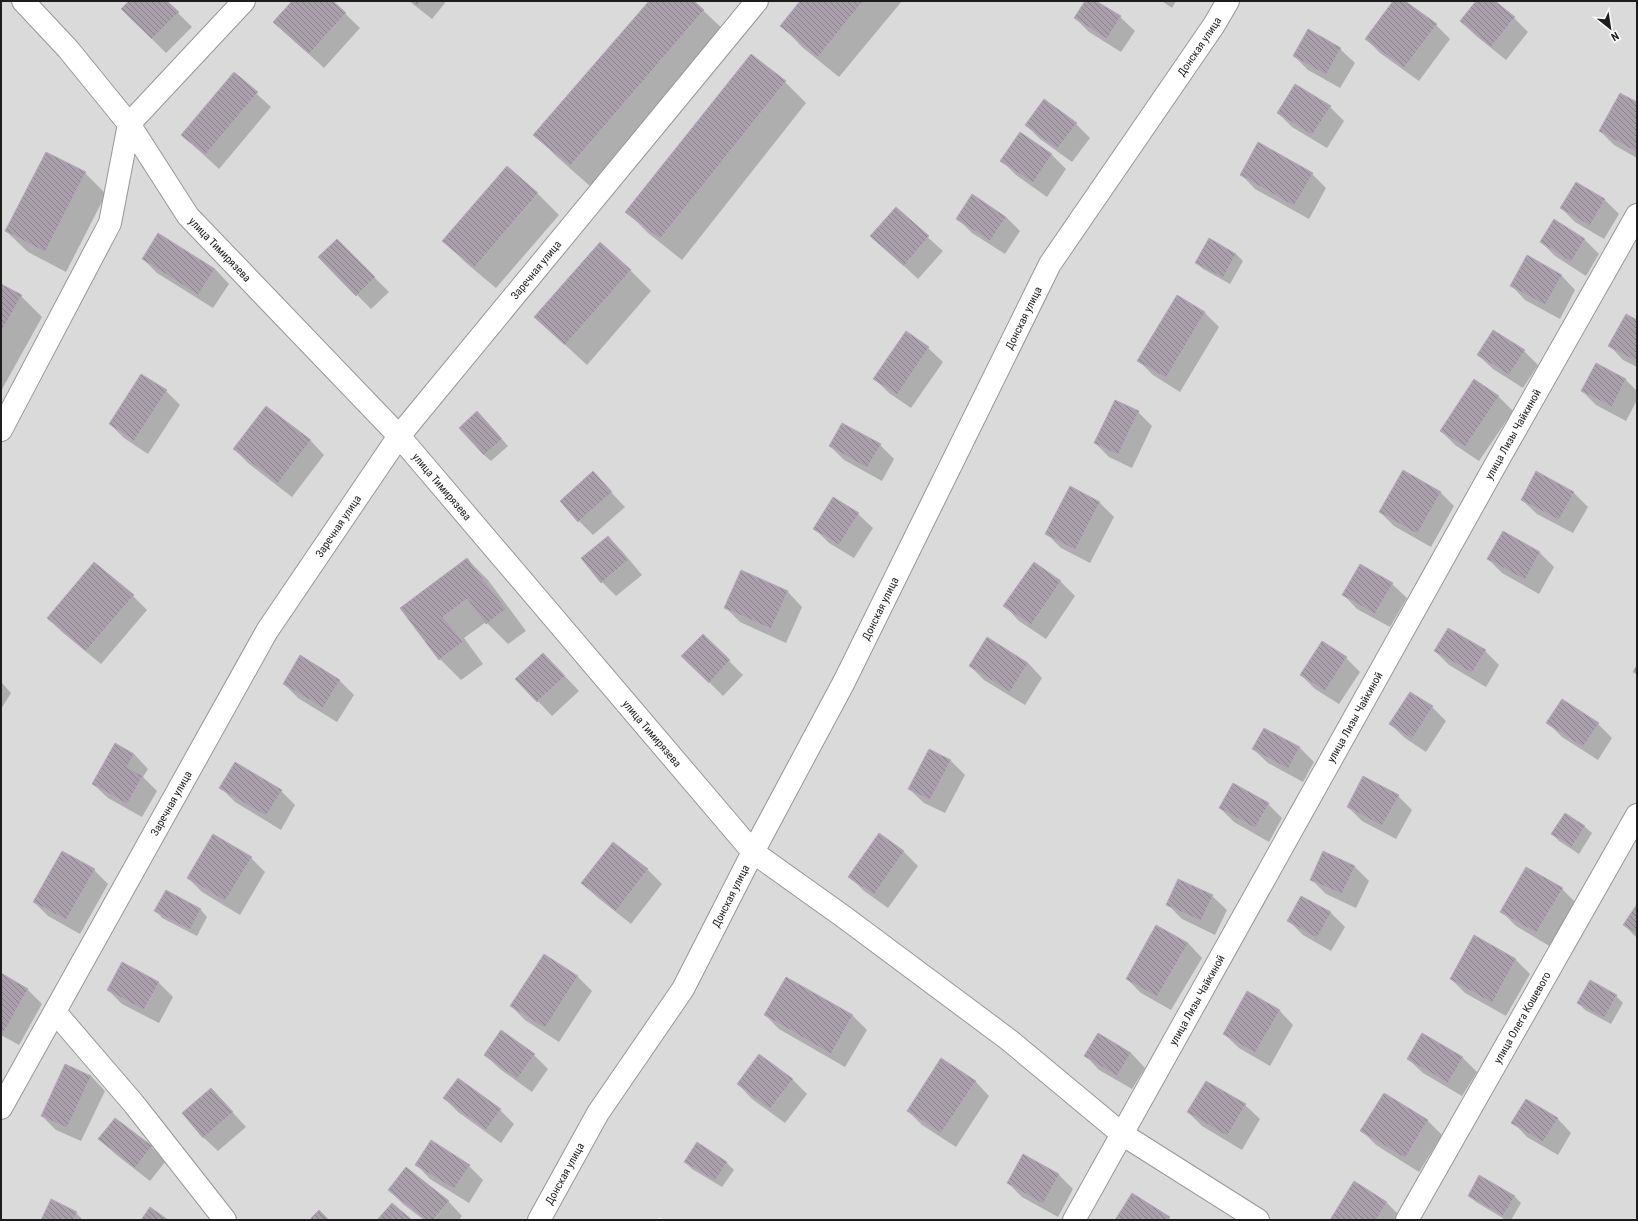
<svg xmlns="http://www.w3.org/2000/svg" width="1638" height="1221" font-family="'Roboto Condensed',sans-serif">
<defs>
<pattern id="building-back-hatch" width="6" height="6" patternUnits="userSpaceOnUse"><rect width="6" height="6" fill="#a9a0ac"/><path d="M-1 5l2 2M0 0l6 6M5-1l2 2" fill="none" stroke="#89828b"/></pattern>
</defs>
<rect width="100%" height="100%" fill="#eee4ee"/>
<!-- residential -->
<path fill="#dbdadb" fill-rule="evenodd" d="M1,1H129L121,10L152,39L178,12L167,1H292L273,22L309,54L346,13L333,1H411L417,6L421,1H649L534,135L569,166L704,10L694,1H800L780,26L818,56L863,1H1085L1074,18L1107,39L1121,16L1096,1H1393L1365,39L1404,68L1437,24L1405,1H1476L1460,21L1491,47L1515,17L1495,1H1637V102L1620,93L1599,131L1635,152L1637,149V320L1626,314L1608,345L1637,362V665L1633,671L1637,674V904L1623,925L1637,934V1220H1376L1387,1202L1354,1182L1330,1220H1168L1170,1217L1132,1193L1115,1220H664L659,1217L657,1220H433L449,1201L406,1167L388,1190L426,1220H412L392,1203L377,1220H329L319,1210L309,1220H168L150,1207L141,1220H73L77,1212L51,1199L41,1220H1V1030L4,1031L28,989L1,973V332L22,295L1,284ZM1308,29L1341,48L1326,75L1293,56ZM751,54L786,81L660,239L625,211ZM234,72L258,92L204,155L181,135ZM1295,84L1330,106L1312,135L1277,113ZM1044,99L1077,123L1057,149L1025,125ZM1020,133L1052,154L1033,183L1001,162ZM1258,143L1294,205L1240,175ZM46,152L86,172L5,231ZM507,166L538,194L474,268L443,241ZM1576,182L1605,199L1590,226L1560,208ZM972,195L1006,216L990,240L957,219ZM896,208L929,236L904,265ZM1554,220L1585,239L1571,262L1540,242ZM158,233L215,269L198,295L142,259ZM1209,238L1236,254L1223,278L1195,263ZM337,239L375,277L356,295L318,258ZM599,242L631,270L565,345L534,317ZM1527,256L1561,274L1545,305L1510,286ZM1177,296L1205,312L1166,378L1138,361ZM1493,330L1525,350L1509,375L1477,355ZM906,331L929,347L896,395ZM1596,363L1626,379L1612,407L1581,391ZM141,374L167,391L134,441L109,424ZM1474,380L1499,396L1465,447L1440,431ZM266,406L311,440L278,483L233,450ZM477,411L502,439L484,455L459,428ZM842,423L880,444L867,468L829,446ZM1403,470L1441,492L1416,534L1379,512ZM1536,471L1574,492L1559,520ZM1070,487L1100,502L1075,549L1046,534ZM859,513L839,545L813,529ZM1503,532L1540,552L1525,580L1487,559ZM608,536L628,560L601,582L581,558ZM467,558L505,609L467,599L443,617L462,642L439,660L401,608ZM94,562L134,595L86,651L47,618ZM1034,562L1061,581L1031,625L1004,606ZM1360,564L1393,583L1375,614L1342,595ZM742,570L788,592L771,629L725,608ZM1448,628L1486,650L1472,673L1434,651ZM703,634L730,660L709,683L681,656ZM987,637L1028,663L1010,692L969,666ZM543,653L565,676L537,702L515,679ZM300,656L340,680L323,708L283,684ZM1347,657L1325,691L1300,675ZM1410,692L1433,706L1412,738L1389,724ZM1547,723H1599L1583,747ZM1264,728L1300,747L1288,769L1252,749ZM115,743L134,754L127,767L143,776L127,803L92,784ZM929,749L951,760L930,800L908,788ZM235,762L281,790L266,816L219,787ZM1364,776L1399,795L1382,825L1347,807ZM1233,783L1269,803L1255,828L1219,808ZM1565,813L1585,826L1572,847L1551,834ZM879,833L904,851L873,895L849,877ZM213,834L252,857L225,901L187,878ZM613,842L648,870L616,911L581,883ZM62,851L95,869L66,920L33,902ZM1323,851L1355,866L1342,894L1310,880ZM1178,879L1213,895L1201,921L1166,905ZM1563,889L1536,933L1500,912ZM166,890L201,909L189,930L155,911ZM1301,896L1331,912L1317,938ZM1157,925L1188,943L1157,997L1126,979ZM1474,936L1516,959L1492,1003L1450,979ZM544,954L578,976L545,1028L510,1006ZM122,962L159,982L145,1010L107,990ZM786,977L853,1016L831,1054L764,1016ZM1590,980L1616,995L1604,1018L1577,1003ZM1247,992L1280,1010L1255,1053L1223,1034ZM501,1031L535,1054L518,1078L484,1055ZM1098,1033L1131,1053L1117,1076L1084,1056ZM1422,1033L1463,1057L1448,1083ZM759,1054L793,1079L770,1109L737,1084ZM941,1058L976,1081L941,1133L907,1111ZM65,1064L91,1076L66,1128L41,1116ZM458,1078L501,1109L486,1130L443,1098ZM1206,1081L1246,1104L1227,1136L1187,1112ZM211,1088L232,1112L203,1137L182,1113ZM1384,1093L1428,1120L1405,1158L1361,1132ZM1526,1099L1557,1118L1543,1142L1511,1123ZM115,1118L152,1146L135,1168L98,1139ZM431,1140L470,1165L454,1189L415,1165ZM697,1142L727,1162L715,1181L684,1162ZM1023,1154L1059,1174L1043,1203L1007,1183ZM1479,1175L1515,1196L1503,1216L1468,1196Z"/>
<!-- shadow -->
<g fill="#0003">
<polygon points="130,1 166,1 192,27 166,53 122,9"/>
<polygon points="293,1 332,1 360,28 324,68 274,22"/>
<polygon points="409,1 444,1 445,3 432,19"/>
<polygon points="650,1 693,1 725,31 591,187 556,156 535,135"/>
<polygon points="801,1 902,1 839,77 802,47 781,25"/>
<polygon points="1086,1 1094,1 1120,17 1135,31 1121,52 1089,32 1075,18"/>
<polygon points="1162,1 1176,1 1172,8"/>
<polygon points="1394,1 1404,1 1436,25 1450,39 1419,81 1380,53 1366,39"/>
<polygon points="1477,1 1493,1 1514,18 1528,32 1506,60 1475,35 1461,21"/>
<polygon points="1340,49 1355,63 1340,88 1308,70 1294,56"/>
<polygon points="234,73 271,107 219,169 182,135"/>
<polygon points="785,82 806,103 682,260 648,233 626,211"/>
<polygon points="1637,103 1637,158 1614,145 1600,131"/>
<polygon points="1330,107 1344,121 1327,148 1292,127 1278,113"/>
<polygon points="1076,124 1090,138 1072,162 1040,139 1026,125"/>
<polygon points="1020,134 1052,155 1066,169 1047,197 1016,175 1002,161"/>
<polygon points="507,168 538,194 559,215 496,288 465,262 444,241"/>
<polygon points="85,173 106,194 66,272 28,252 6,231"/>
<polygon points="1241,174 1312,174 1326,188 1309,219 1255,189"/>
<polygon points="1576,183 1605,200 1619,214 1604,239 1575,222 1561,208"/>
<polygon points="896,209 943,251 918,279 872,236"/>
<polygon points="1006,217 1020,231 1005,254 972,233 958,219"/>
<polygon points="1554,221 1585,240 1599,254 1586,276 1555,256 1541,242"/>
<polygon points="337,240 389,292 371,309 320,257"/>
<polygon points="1209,240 1236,254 1243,261 1230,284 1203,269 1196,262"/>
<polygon points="143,259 215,269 229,284 213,308 157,273"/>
<polygon points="630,270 651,291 587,365 535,317"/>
<polygon points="1561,275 1575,290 1560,319 1525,300 1511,285"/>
<polygon points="1,285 21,296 42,317 1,391"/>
<polygon points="1204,312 1219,327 1180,392 1153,375 1139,361"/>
<polygon points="1637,321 1637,367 1623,360 1609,345"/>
<polygon points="928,348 943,362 911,408 889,393 875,379"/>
<polygon points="1524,351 1538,365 1523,388 1493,369 1478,355"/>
<polygon points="1596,364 1626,380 1637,391 1637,400 1626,421 1596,405 1582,391"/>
<polygon points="1475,381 1499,397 1513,411 1479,461 1455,445 1441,431"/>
<polygon points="166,391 180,405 148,454 124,438 110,424"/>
<polygon points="1138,412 1152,426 1132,468 1109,457 1095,443"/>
<polygon points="484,419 508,446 491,461 484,455"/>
<polygon points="310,440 324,455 292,497 248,463 234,449"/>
<polygon points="880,445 894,459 882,481 844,460 830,446"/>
<polygon points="593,473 625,507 593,535 579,521"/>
<polygon points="1071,488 1100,503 1114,517 1090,563 1061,548 1047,534"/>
<polygon points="1440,492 1454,506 1431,547 1394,526 1380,512"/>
<polygon points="1574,493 1588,507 1573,533 1537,514 1522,500"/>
<polygon points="858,514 873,528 854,558 829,543 815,529"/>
<polygon points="1503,533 1540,553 1554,567 1539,594 1502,573 1488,559"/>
<polygon points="608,537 622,551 642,575 616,596 602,582"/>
<polygon points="467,559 488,580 526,631 508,644 486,622 464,638 483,664 461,680 440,659 402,608"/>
<polygon points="1034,564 1061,582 1075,596 1046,639 1019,621 1005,606"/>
<polygon points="742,571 788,592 802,607 786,643 740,622 726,608"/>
<polygon points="1392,584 1407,598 1390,627 1357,609 1343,594"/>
<polygon points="133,596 147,610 101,664 62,632 48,618"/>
<polygon points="703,635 743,675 723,696 683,656"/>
<polygon points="1435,651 1485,651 1499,665 1486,687 1449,665"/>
<polygon points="301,657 340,681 354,695 337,722 298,698 284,684"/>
<polygon points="1346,658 1360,672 1339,704 1315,689 1301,675"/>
<polygon points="1028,663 1042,678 1025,705 984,680 970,666"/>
<polygon points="557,668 579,691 552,716 517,679"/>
<polygon points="1,682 11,693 1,709"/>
<polygon points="1432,707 1446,721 1426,752 1405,738 1390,724"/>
<polygon points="1548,723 1598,724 1612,738 1598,760 1562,737"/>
<polygon points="1264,729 1300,748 1314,762 1303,782 1268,763 1253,749"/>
<polygon points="134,754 148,769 143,777 157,791 142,817 108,798 93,784"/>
<polygon points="951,761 965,775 945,813 924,803 909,789"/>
<polygon points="220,787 281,791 295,805 281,830 235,802"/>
<polygon points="1398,796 1412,810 1396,839 1362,821 1348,807"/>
<polygon points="1268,804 1282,818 1269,842 1234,822 1220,808"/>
<polygon points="1565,814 1585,827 1592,833 1579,854 1559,841 1552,834"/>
<polygon points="879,834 904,852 918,866 888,908 864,891 850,877"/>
<polygon points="613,844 648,870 662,884 631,924 597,897 582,883"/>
<polygon points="251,858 265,872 240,915 202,892 188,878"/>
<polygon points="1354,866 1369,881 1356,908 1326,894 1311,879"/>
<polygon points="94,870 108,884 80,934 48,916 34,902"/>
<polygon points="1562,889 1576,903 1551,947 1516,926 1502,912"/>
<polygon points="166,891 201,910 207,917 197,936 162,918 156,911"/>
<polygon points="1212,896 1227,910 1215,935 1182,919 1167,904"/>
<polygon points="1302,897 1331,913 1345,927 1331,951 1303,935 1289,921"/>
<polygon points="1637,906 1637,938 1624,925"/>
<polygon points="1475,937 1516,960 1530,974 1506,1016 1465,993 1451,979"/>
<polygon points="1188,943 1202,958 1171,1010 1141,993 1127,979"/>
<polygon points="122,963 159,983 173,997 159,1023 122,1004 108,990"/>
<polygon points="1,974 28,990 42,1004 19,1045 1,1035"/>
<polygon points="578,977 592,991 559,1042 525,1020 511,1006"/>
<polygon points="787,978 853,1016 867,1030 845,1067 779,1029 765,1015"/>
<polygon points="1616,996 1623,1003 1611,1024 1585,1010 1578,1003"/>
<polygon points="1279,1010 1293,1025 1270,1066 1239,1048 1224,1034"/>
<polygon points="1099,1034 1131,1053 1145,1068 1132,1089 1099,1070 1085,1055"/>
<polygon points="1423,1034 1463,1058 1477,1072 1462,1096 1423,1073 1408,1059"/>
<polygon points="485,1055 534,1055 548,1069 532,1092 500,1069"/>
<polygon points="66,1065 91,1076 105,1091 81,1141 56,1130 42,1116"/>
<polygon points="792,1079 807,1094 785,1123 752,1099 738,1084"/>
<polygon points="975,1081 989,1096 956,1147 922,1125 908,1111"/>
<polygon points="211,1089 246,1127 218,1151 203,1137"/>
<polygon points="1385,1094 1428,1121 1442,1135 1419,1172 1376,1145 1362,1131"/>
<polygon points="444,1098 500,1110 514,1124 501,1143 458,1112"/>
<polygon points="1245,1105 1260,1119 1242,1150 1202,1126 1188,1112"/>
<polygon points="1557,1118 1571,1133 1558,1155 1527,1137 1513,1122"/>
<polygon points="115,1119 151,1147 166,1161 150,1181 114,1153 100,1139"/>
<polygon points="697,1144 727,1163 734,1170 722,1187 692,1169 685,1162"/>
<polygon points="1023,1155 1059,1175 1073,1189 1058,1217 1022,1197 1008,1183"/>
<polygon points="416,1164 469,1166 483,1180 469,1203 430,1179"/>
<polygon points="1354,1183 1387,1203 1401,1217 1399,1220 1331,1220"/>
<polygon points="389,1190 448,1201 462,1216 459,1220 424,1220 403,1204"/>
<polygon points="1469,1196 1514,1196 1521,1203 1511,1220 1506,1220 1476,1202"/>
<polygon points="76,1213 83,1220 42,1220"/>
</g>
<!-- building -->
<g fill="url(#building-back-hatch)" stroke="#b9a7be">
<polygon points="129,1 167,1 179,12 152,39 121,9"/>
<polygon points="292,1 333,1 346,13 309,54 273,22"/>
<polygon points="411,1 421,1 417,6"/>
<polygon points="649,1 694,1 704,10 570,166 533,135"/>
<polygon points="800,1 863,1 818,57 780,26"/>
<polygon points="1085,1 1096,1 1121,16 1107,39 1074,18"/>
<polygon points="1393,1 1405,1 1437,24 1404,68 1365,39"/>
<polygon points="1476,1 1495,1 1515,17 1491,47 1460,21"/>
<polygon points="1308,29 1341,48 1326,75 1293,56"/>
<polygon points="751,54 786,81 660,239 625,212"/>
<polygon points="234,72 258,92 205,155 181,135"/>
<polygon points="1295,84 1331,106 1312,135 1277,113"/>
<polygon points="1620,93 1637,102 1637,149 1636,152 1599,131"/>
<polygon points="1044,99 1077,123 1057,149 1025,125"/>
<polygon points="1020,132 1052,154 1033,183 1000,161"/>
<polygon points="1258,142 1313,173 1294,206 1240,175"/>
<polygon points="46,152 86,172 45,252 5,231"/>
<polygon points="507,166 538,193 474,268 442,241"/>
<polygon points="1576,182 1605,199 1590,226 1560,208"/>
<polygon points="972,194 1006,217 990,241 956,219"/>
<polygon points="896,207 929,236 904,266 870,236"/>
<polygon points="1554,219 1585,239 1571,262 1540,242"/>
<polygon points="158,233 215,269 198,295 142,259"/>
<polygon points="1209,238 1236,254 1223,278 1195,263"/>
<polygon points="337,239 375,277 356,296 318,257"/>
<polygon points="600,242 631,270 565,345 534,317"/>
<polygon points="1527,255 1562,275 1545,305 1510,286"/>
<polygon points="1,284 22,295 1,332"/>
<polygon points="1177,295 1205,312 1166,378 1137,361"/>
<polygon points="1626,314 1637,320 1637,362 1608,346"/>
<polygon points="1493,330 1525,350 1509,375 1477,355"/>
<polygon points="906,331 929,347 897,395 873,379"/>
<polygon points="1596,363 1626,379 1612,407 1581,391"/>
<polygon points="141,374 167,390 134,441 109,424"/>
<polygon points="1474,379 1499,396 1465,447 1440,431"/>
<polygon points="1115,400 1139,411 1118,455 1094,443"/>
<polygon points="266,406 311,440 278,483 233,449"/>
<polygon points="477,411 502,439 484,455 459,428"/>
<polygon points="842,423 881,444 867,468 829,446"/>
<polygon points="1403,470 1441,492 1417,534 1379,512"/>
<polygon points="593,471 612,492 578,522 560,501"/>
<polygon points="1536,471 1574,492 1559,520 1521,500"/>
<polygon points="1070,486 1100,502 1075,550 1045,534"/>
<polygon points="833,497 859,513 839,545 813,529"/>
<polygon points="1503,531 1540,552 1525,580 1487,559"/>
<polygon points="608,536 628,560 601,583 581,558"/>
<polygon points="467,558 506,609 486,624 467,599 443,617 463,642 439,660 400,608"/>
<polygon points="94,562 134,595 86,651 47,618"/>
<polygon points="1034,562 1061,581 1031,625 1003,606"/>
<polygon points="1360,564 1393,583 1375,614 1342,595"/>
<polygon points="741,570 788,591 771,629 724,608"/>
<polygon points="1448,628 1486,650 1472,673 1434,651"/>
<polygon points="703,634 730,660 709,683 681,656"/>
<polygon points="987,637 1028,663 1010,692 969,666"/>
<polygon points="1322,641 1347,657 1325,691 1300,675"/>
<polygon points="543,653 565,676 537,702 515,679"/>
<polygon points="300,655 340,680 323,708 283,684"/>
<polygon points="1637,665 1637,674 1633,672"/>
<polygon points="1410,692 1433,706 1412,739 1389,724"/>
<polygon points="1562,699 1599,723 1583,747 1546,723"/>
<polygon points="1264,728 1300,747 1288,769 1252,749"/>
<polygon points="115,743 134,754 127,767 143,776 127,804 92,784"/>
<polygon points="929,749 951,760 930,800 908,789"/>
<polygon points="235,762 282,790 266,816 219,788"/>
<polygon points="1363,776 1399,795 1382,826 1347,807"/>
<polygon points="1233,783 1269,803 1255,828 1219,808"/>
<polygon points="1565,813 1585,826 1572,847 1551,834"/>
<polygon points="879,833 904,851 874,895 848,877"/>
<polygon points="213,834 252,857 225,901 187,878"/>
<polygon points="613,842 648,869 616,911 581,883"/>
<polygon points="62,851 95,869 66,920 33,902"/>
<polygon points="1323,851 1355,866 1342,894 1310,880"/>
<polygon points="1526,867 1563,888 1536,933 1500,912"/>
<polygon points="1178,879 1213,895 1201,921 1166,905"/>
<polygon points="166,890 201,909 190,930 154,911"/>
<polygon points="1301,896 1331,912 1317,938 1287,921"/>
<polygon points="1637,904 1637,934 1623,925"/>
<polygon points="1156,925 1188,943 1157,997 1126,979"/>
<polygon points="1474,935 1516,959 1492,1003 1450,979"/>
<polygon points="544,954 578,976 545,1028 510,1006"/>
<polygon points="122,962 159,982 144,1010 107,990"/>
<polygon points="1,973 28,989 4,1032 1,1030"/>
<polygon points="786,977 853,1015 831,1054 764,1015"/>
<polygon points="1590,980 1617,995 1604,1018 1577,1003"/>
<polygon points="1247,991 1280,1010 1255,1053 1223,1034"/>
<polygon points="501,1030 535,1054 517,1079 484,1055"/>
<polygon points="1098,1033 1131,1053 1117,1076 1084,1056"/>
<polygon points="1422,1033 1463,1057 1448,1083 1407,1059"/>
<polygon points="759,1054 793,1079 770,1109 737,1084"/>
<polygon points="941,1058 976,1081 941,1133 907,1111"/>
<polygon points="65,1064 91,1076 67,1128 41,1116"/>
<polygon points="458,1078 501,1109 486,1130 443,1098"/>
<polygon points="1206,1081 1246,1104 1227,1136 1187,1112"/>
<polygon points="211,1088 233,1112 203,1138 182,1113"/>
<polygon points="1384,1093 1428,1120 1405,1158 1360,1131"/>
<polygon points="1526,1099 1558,1118 1543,1142 1511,1123"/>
<polygon points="115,1118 152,1146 135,1168 98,1139"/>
<polygon points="431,1140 470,1165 454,1189 415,1165"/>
<polygon points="697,1142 727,1162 715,1181 684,1162"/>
<polygon points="1023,1154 1059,1174 1043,1204 1007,1183"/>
<polygon points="406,1167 449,1201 433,1220 426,1220 388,1190"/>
<polygon points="1479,1175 1515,1196 1503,1216 1468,1196"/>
<polygon points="1354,1181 1387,1202 1376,1220 1330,1220"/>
<polygon points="1132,1193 1170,1217 1168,1220 1115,1220"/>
<polygon points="51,1199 77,1212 73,1220 41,1220"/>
<polygon points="392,1203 412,1220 377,1220"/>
<polygon points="150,1207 168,1220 141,1220"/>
<polygon points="319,1210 329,1220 309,1220"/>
</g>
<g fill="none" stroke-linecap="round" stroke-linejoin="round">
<defs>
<g id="minor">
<path id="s1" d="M23,1L68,49L129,124L188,216L399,436L753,852L844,917L1009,1040L1122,1134L1258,1220"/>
<polyline points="1,430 110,223 129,124 244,1"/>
<polyline points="55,1012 134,1104 225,1220"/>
<path id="s2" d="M1,1108L267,631L399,436L757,1"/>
<path id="s3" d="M539,1220L598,1113L683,989L753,852L844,682L1050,264L1214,25L1228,1"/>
<path id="s4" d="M1074,1220L1501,455L1637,215"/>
<path id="s5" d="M1407,1220L1637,815"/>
</g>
</defs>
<!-- minor casing -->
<use href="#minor" stroke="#979797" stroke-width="24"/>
<!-- minor -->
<use href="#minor" stroke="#fff" stroke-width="22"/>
</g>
<g text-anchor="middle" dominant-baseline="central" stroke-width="4" stroke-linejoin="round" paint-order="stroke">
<!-- street labels -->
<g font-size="11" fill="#1d1d1d" stroke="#fff">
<text stroke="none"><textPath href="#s3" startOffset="1349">Донская улица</textPath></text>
<text stroke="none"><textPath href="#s1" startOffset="318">улица Тимирязева</textPath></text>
<text stroke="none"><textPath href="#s2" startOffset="997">Заречная улица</textPath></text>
<text stroke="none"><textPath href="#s3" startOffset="1025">Донская улица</textPath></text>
<text stroke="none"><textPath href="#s4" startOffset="900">улица Лизы Чайкиной</textPath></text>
<text stroke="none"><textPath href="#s1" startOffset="643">улица Тимирязева</textPath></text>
<text stroke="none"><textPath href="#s2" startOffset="673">Заречная улица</textPath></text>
<text stroke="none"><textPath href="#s3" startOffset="701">Донская улица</textPath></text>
<text stroke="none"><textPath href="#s4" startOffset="576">улица Лизы Чайкиной</textPath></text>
<text stroke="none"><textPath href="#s1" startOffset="967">улица Тимирязева</textPath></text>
<text stroke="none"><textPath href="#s2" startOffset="349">Заречная улица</textPath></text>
<text stroke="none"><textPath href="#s3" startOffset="377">Донская улица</textPath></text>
<text stroke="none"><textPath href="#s4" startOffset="252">улица Лизы Чайкиной</textPath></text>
<text stroke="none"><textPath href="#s5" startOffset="233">улица Олега Кошевого</textPath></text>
<text stroke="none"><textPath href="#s3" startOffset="53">Донская улица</textPath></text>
</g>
</g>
<!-- border -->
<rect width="1638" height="1221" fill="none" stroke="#1d1d1d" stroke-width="4"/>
<!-- north arrow -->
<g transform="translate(1610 28) rotate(150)" stroke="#ffffff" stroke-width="3" paint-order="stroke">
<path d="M0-3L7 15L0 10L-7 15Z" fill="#1d1d1d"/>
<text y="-6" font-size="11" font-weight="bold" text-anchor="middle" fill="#1d1d1d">N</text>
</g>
</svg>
